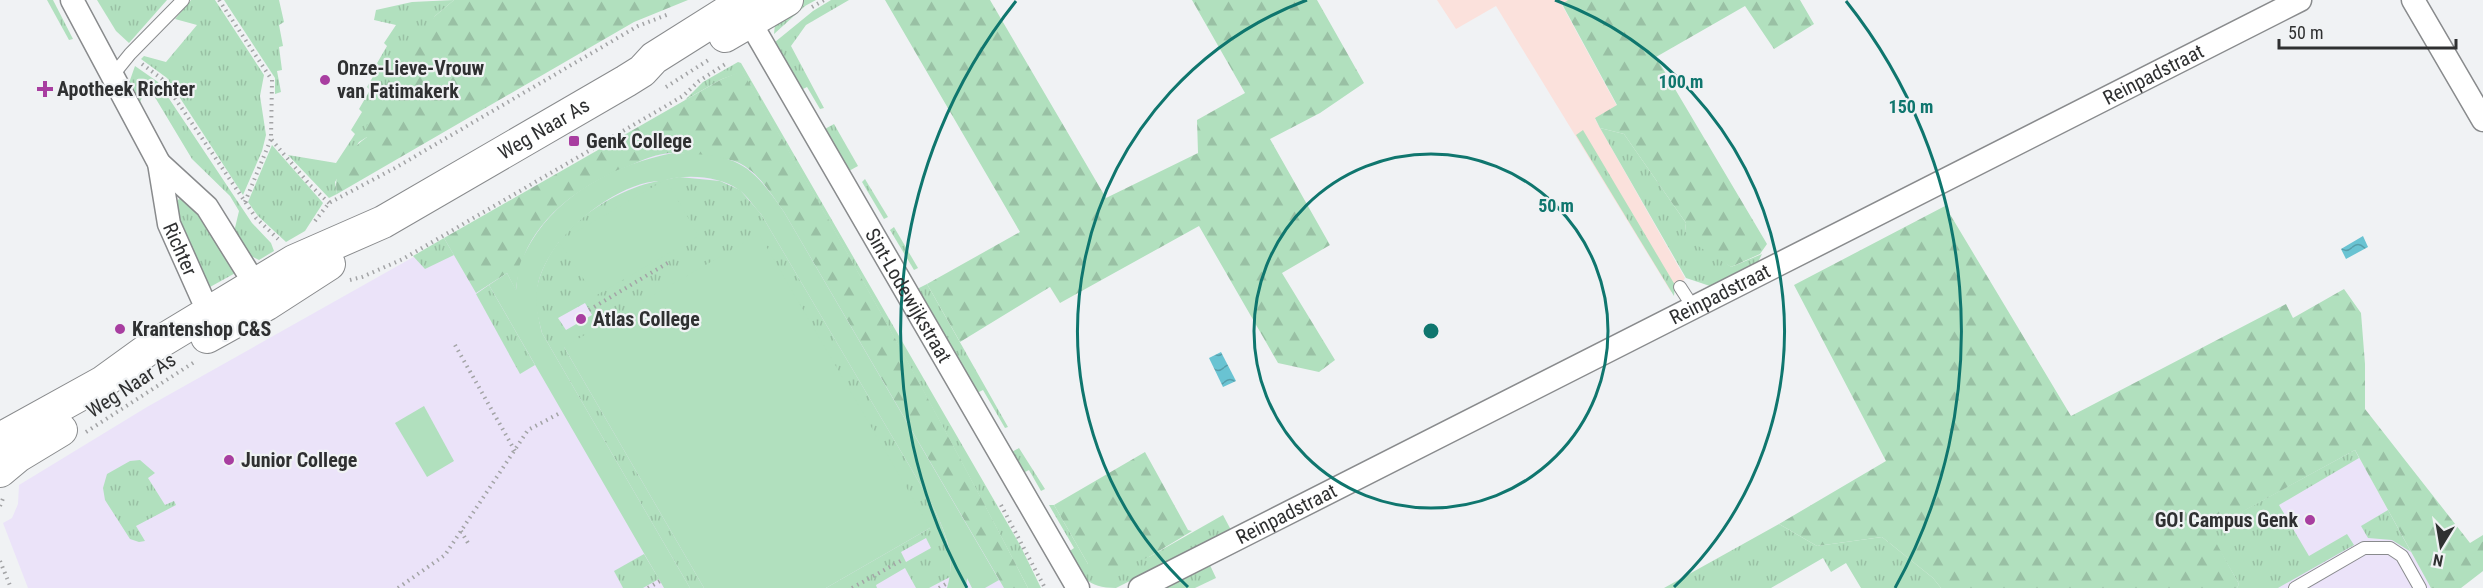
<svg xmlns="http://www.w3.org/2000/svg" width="2483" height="588" font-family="'Roboto Condensed',sans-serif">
<defs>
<pattern id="grass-tufts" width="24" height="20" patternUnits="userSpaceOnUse" patternTransform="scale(1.5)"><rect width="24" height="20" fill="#b1e0be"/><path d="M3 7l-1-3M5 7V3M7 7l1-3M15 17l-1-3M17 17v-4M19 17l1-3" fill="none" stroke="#99c0a4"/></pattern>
<pattern id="forest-firs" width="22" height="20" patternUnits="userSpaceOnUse" patternTransform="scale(1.5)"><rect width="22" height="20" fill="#b1e0be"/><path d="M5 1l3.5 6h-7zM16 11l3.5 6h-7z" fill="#99c0a4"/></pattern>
<pattern id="water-waves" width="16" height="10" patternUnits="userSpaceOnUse" patternTransform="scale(1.5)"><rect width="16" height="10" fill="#69c3d2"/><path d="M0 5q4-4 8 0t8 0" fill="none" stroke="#579fab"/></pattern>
</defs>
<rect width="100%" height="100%" fill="#f0f2f4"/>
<!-- commercial -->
<polygon fill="#fbe1dc" points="1437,0 1568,0 1562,5 1617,106 1595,119 1685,278 1680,287 1671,292 1496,6 1456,29"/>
<!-- education -->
<g fill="#ebe3f9">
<polygon points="722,79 1008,588 28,588 3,523 12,518 18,504 19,485 147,407 449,237"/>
<polygon points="2355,450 2431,588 2237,588 2239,584 2208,530"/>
</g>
<!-- grass -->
<g fill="url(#grass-tufts)" fill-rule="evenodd">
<polygon points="47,0 53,0 73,39 69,40"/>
<polygon points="97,0 167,0 129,43 116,31"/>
<polygon points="191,0 215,0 264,75 260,96 266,135 262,151 243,195 167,78 141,59 144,56 166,62 197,25 175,19"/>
<polygon points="224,0 279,0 284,22 279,25 283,46 279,47 282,70 277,71 281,92 275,94 275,78"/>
<polygon points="454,0 435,16 367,137 359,142 335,182 337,194 329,198 288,155 336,163 355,134 351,130 362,112 359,109 370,90 367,87 378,68 376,65 387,46 384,43 396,25 374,20 376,10 412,2"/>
<polygon points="800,0 816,0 805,6 774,34 775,24"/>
<polygon points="831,0 849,0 806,25 791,46 824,108 820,109 807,87 801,90 775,42 813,11"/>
<path d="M738,62L741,63L1020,545L1041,588H1028C937,413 843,241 742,72L722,79L685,100L703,82Z"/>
<polygon points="135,66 158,82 252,223 271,243 274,251 259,260 249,255 234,232 239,211 230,196 192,159 147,84 139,105 129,83"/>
<polygon points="834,124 858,166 847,172 823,130"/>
<polygon points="1600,128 1624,134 1686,223 1685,231 1731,267 1762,254 1757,264 1710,286 1686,278"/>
<polygon points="1583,130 1675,285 1674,296 1576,135"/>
<polygon points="272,145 323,203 305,231 286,242 258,216 248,202"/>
<path d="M679,177L720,181L740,190L761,214L929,499C942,524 953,548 950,577L929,588H916L905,568L876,585L877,588H826L930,528L564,347L704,588H690L542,333C539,320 534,305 536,292C545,242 589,205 634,188C648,182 664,180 679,177ZM585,303L592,315L566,330L558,318ZM926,538L931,548L906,562L901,552Z"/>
<polygon points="865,179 888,217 884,219 862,182"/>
<path d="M182,197L194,205L239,271L210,287C188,263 181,233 175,202Z"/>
<polygon points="894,227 918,268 914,270 890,230"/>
<polygon points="444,238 454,255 425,269 413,256"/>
<polygon points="927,284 1008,427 1005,428 983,390 975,394 915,290"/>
<polygon points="489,285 535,365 520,374 476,294"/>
<polygon points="1019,448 1045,489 1041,491 1029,470 1021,474 1010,453"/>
<polygon points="2355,450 2359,458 2279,505 2309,556 2347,534 2354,545 2278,588 2237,588 2239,584 2208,530"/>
<polygon points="140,460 155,473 148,478 165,505 174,501 176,505 136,526 145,541 139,542 130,539 105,500 103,488 107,474 130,461"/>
<path d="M1049,505H1054L1088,564L1149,557L1223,515L1231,530L1116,588C1087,588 1081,576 1067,553L1074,548Z"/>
<polygon points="2388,510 2411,552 2392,540 2368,538 2361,526"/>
<polygon points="1779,524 1817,546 1882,537 1933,578 1941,588 1861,588 1846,563 1831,572 1823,558 1771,588 1664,588"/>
<polygon points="644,554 659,579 643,588 623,588 614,571"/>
<polygon points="1209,563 1216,578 1195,588 1161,588"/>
</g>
<!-- forest -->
<g fill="url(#forest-firs)">
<path d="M454,0H688L634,22L337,194C332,171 349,150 367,137L364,132L396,64L435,16Z"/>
<polygon points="885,0 990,0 1106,198 1198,153 1197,120 1245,93 1192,0 1317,0 1364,83 1320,113 1270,139 1330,245 1282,273 1335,360 1319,372 1278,363 1199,226 1060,303 1050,287 960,342 927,284 1020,232"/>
<polygon points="1568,0 1800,0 1814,24 1774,49 1745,6 1656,57 1767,244 1760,254 1731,267 1695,244 1685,231 1686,223 1624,134 1600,128 1595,118 1617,105 1562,4"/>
<path d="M742,71C843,241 938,413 1028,588H1004L784,212C770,193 759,172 737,162C728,158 715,159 705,157C695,156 684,153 673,153C658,153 642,160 629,166C574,187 520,228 516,291L507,273L476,293L444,238L722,79Z"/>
<polygon points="1945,206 2071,416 2286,304 2293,318 2344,289 2361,313 2365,364 2365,409 2470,543 2483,535 2483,571 2461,588 2431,588 2355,450 2209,530 2239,584 2237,588 1941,588 1933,578 1882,537 1817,546 1779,524 1886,461 1794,285"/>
<polygon points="1145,452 1188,530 1192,531 1149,557 1104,573 1088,564 1054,505"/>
</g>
<!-- pitch -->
<g fill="#b1e0be" fill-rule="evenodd">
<path d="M673,153C735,155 748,159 784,212L999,580L985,588H972L967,578L966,588H947C957,555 944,528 929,499L761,214C754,207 747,195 739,190C720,176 687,174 666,180L699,236L595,296L559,242C535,276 532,293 542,333L690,588H664L489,285L507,273L516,290C517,284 517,277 518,271C520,261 526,251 531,242C561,192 617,164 673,153ZM663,181L562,240H561C581,214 630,179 663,181Z"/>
<polygon points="759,234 930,528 826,588 704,588 564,347"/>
<polygon points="424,406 454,461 427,477 395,423"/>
</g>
<!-- water -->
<g fill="url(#water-waves)">
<polygon points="2363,236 2368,247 2346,259 2341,249"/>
<polygon points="1221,352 1236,381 1223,387 1209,358"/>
</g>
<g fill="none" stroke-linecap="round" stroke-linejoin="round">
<defs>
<g id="service">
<polyline points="113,75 130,54 183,0"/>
<polyline points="1680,287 1693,307"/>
<polyline points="2295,588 2364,548 2390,548 2402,556 2420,588"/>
</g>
<g id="minor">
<path id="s1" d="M72,0L159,163L169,224L202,298L224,320"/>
<polyline points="2413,0 2483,120"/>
<path id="s2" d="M743,10L1078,588"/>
<polyline points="159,163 207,207 263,297"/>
<path id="s3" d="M1140,588L2300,0"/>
</g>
<g id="secondary">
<polyline points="725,36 787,0"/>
<polyline points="207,337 267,304 329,264"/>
<path id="s4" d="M0,439L103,382L150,348L294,261L383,222L626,81L642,71L654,58L746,0"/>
<polyline points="0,471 18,456 61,430"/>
</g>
</defs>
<!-- service casing -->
<use href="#service" stroke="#898b8d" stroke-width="14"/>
<!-- minor casing -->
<use href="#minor" stroke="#898b8d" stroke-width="25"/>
<!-- secondary casing -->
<use href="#secondary" stroke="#898b8d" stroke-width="34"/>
<!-- path -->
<g stroke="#a3a4a6" stroke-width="4" stroke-dasharray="1.5 4.5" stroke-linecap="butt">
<polyline points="219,0 272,80 271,139 310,185 329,203"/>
<polyline points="812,7 824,0"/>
<polyline points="142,64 162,79 256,218 278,239"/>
<polyline points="666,87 710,59"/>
<polyline points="245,202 271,139"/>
<polyline points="315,221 329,203 395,168 638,26 669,14"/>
<polyline points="350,280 362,277 403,259 683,96 699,81 727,63"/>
<polyline points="589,310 671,261"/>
<polyline points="455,345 515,451"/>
<polyline points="86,432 196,361"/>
<polyline points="1001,505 1045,588"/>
<polyline points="0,506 4,496"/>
<polyline points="461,531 468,543"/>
<polyline points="0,561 11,588"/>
<polyline points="398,588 445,555 528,430 562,412"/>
<polyline points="648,588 660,581"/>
<polyline points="852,588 904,559"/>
<polyline points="939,588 949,582"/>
</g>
<!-- service -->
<use href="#service" stroke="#fff" stroke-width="12"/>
<!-- minor -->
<use href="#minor" stroke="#fff" stroke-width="22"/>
<!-- secondary -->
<use href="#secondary" stroke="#fff" stroke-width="32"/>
</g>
<!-- distance rings -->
<g fill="none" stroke="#0f766e" stroke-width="3">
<circle cx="1431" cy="331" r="177"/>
<path d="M1188 587A353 353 0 0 1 1307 0M1555 0A353 353 0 0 1 1674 587"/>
<path d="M967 588A530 530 0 0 1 1016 1M1846 1A530 530 0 0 1 1895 588"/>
</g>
<!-- markers -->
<g fill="#a83ea0" stroke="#f0f2f4" stroke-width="2">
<circle cx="325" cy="80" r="6"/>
<path d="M42 80h6v6h6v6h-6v6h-6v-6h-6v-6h6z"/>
<rect x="568" y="135" width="12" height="12" rx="3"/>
<circle cx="581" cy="319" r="6"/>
<circle cx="120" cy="329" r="6"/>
<circle cx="229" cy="460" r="6"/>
<circle cx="2310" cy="520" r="6"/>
</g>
<g text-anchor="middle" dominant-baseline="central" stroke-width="4.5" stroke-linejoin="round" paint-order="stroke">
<!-- poi labels -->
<g font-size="20" font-weight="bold" fill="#2f3031" stroke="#f0f2f4" text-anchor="start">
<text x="337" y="68">Onze-Lieve-Vrouw<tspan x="337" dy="23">van Fatimakerk</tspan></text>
<text x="57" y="89">Apotheek Richter</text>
<text x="586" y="141">Genk College</text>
<text x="593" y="319">Atlas College</text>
<text x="132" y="329">Krantenshop C&amp;S</text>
<text x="241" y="460">Junior College</text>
<text x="2298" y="520" text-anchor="end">GO! Campus Genk</text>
</g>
<!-- street labels -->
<g font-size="20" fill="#2f3031" stroke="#f0f2f4">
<text stroke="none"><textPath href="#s3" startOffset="1136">Reinpadstraat</textPath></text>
<text stroke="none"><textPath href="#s4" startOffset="627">Weg Naar As</textPath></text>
<text stroke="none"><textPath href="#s1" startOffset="274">Richter</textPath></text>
<text stroke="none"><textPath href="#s3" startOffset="650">Reinpadstraat</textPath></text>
<text stroke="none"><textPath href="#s2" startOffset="330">Sint-Lodewijkstraat</textPath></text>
<text transform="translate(131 385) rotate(-33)">Weg Naar As</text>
<text stroke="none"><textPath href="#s3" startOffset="164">Reinpadstraat</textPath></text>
</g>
</g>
<circle cx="1431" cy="331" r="9" fill="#0f766e" stroke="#f0f2f4" stroke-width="3"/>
<g font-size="18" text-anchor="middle" font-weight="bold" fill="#0f766e" stroke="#f0f2f4" stroke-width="4.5" stroke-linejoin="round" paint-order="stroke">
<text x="1681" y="88">100 m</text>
<text x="1911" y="113">150 m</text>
<text x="1556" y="212">50 m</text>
</g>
<!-- north arrow -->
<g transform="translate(2441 546) rotate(191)" stroke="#f0f2f4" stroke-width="4.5" paint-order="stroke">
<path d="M0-4.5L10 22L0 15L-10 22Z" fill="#2f3031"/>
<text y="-9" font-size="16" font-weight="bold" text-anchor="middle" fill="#2f3031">N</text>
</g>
<!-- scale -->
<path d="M2279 39v9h177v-9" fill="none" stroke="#2f3031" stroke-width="3"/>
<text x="2288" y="39" font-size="18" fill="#2f3031" stroke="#f0f2f4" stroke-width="4.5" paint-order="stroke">50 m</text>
</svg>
